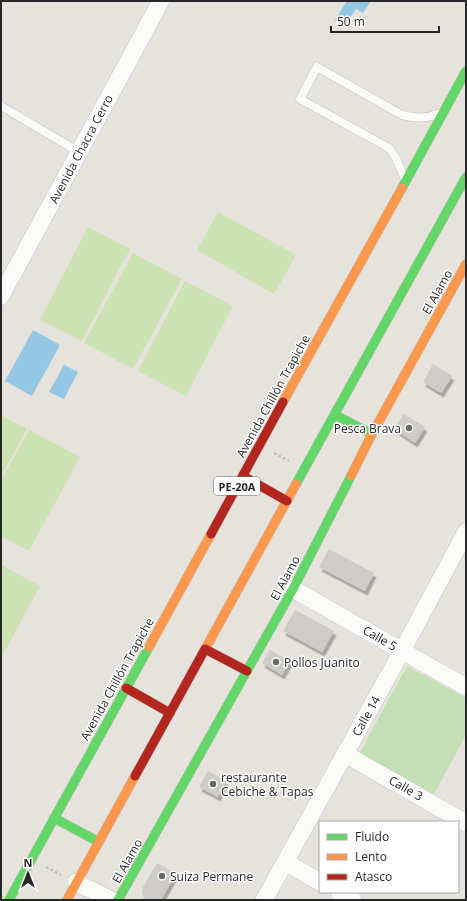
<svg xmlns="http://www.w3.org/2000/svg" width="467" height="901" font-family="'Open Sans',sans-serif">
<defs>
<filter id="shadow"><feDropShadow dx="2.5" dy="4.5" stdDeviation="0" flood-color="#0004"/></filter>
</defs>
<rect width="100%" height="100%" fill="#e6e2dc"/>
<!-- green -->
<polygon fill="#c4dfb6" points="407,666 466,698 466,735 434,794 359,754"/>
<!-- pitch -->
<g fill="#cee3b4">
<polygon points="218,212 296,255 274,294 197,250"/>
<polygon points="88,227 130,249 82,341 40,320"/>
<polygon points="133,253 182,279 133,369 84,343"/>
<polygon points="185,281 233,306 186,396 138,371"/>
<polygon points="1,415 27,429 1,477"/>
<polygon points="29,430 80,457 29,551 1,536 1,480"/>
<polygon points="1,565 40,586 1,658"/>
</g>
<!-- water -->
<g fill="#93c7e3">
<polygon points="347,1 371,1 363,13 356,9 345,25 335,20"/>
<polygon points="33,330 60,345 32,396 5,381"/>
<polygon points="64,365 78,372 64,399 49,392"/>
</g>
<!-- building -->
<g fill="#ceccc8" filter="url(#shadow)">
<polygon points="433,364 452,376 441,393 423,382"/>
<polygon points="404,414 425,427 415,443 394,429"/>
<polygon points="329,549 374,573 365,591 319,567"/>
<polygon points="295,610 334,631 322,652 283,631"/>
<polygon points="270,650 290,661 282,675 262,663"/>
<polygon points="208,771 226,781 218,797 199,787"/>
<polygon points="157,863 176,873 161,900 144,900 142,893 143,887"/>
</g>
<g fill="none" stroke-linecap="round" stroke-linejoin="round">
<defs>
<g id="lane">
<polyline points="1,106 79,152"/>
<path d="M404,177L396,158L389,148L300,99L317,67L402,115C415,118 425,119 438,114"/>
</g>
<g id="street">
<polyline points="1,296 161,1"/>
<polyline points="293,589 466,687"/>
<polyline points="345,754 466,823"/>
<polyline points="285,862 320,882"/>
<polyline points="76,882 111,900"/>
<polyline points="339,892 353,900"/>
<polyline points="264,900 402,651 466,532"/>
</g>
<g id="fast">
<polyline points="402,188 466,71"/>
<polyline points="335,415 372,434"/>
<polyline points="296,484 466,177"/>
<polyline points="54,818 99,842"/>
<polyline points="9,900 149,647"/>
<polyline points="118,900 293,589 351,476"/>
</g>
<g id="slow">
<polyline points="283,402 402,188"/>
<polyline points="351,476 372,434 466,264"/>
<polyline points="149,647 211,534"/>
<polyline points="204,651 296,484"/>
<polyline points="67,900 135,776"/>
</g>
<g id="jam">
<polyline points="243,476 287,501"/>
<polyline points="211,534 283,402"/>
<polyline points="205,649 247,671"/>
<polyline points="126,688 170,713"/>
<polyline points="135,776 204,651"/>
</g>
</defs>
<!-- lane casing -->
<use href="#lane" stroke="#c3c1c1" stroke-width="9"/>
<!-- street casing -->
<use href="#street" stroke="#c3c1c1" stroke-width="18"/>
<!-- fast casing -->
<use href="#fast" stroke="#c3c1c1" stroke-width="10"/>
<!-- slow casing -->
<use href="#slow" stroke="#c3c1c1" stroke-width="10"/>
<!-- jam casing -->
<use href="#jam" stroke="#c3c1c1" stroke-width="10"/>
<!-- path -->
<g stroke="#c2c2c1" stroke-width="2.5" stroke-dasharray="3 2" stroke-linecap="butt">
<polyline points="274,453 289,461"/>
<polyline points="46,867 61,875"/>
</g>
<!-- lane -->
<use href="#lane" stroke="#fbfbfa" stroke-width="8"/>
<!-- street -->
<use href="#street" stroke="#fbfbfa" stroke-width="17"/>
<!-- fast -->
<use href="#fast" stroke="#63d668" stroke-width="9"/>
<!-- slow -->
<use href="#slow" stroke="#ff974d" stroke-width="9"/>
<!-- jam -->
<use href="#jam" stroke="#b3261e" stroke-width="9"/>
</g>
<!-- markers -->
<g fill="#6a6866" stroke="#fff" stroke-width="1.5">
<circle cx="409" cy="428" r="4"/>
<circle cx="276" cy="662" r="4"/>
<circle cx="213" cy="784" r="4"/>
<circle cx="162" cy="876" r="4"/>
</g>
<g text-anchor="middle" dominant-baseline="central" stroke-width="3" stroke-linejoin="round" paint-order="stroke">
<!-- shield labels -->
<rect fill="#fff" stroke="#686868" stroke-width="1" x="214" y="477" width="46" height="18" rx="3"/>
<g font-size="11" font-weight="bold" fill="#272727">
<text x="237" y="486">PE-20A</text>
</g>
<!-- street labels -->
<g font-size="12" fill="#272727" stroke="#fff">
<text transform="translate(81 149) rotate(-62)">Avenida Chacra Cerro</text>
<text transform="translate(437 292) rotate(-61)">El Alamo</text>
<text transform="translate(273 396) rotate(-61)">Avenida Chillón Trapiche</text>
<text transform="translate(285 578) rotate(-62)">El Alamo</text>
<text transform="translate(380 638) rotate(30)">Calle 5</text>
<text transform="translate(117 679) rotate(-61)">Avenida Chillón Trapiche</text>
<text transform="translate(366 716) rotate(-61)">Calle 14</text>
<text transform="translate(406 788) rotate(30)">Calle 3</text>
<text transform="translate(127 861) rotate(-61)">El Alamo</text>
</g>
<!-- poi labels -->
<g font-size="12" fill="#272727" stroke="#fff" text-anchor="start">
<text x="401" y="428" text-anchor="end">Pesca Brava</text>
<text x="284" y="662">Pollos Juanito</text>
<text x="221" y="777">restaurante<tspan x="221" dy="14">Cebiche &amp; Tapas</tspan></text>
<text x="170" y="876">Suiza Permane</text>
</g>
</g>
<!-- border -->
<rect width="467" height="901" fill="none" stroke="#272727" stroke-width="4"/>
<!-- legend -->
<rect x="319" y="821" width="140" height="72" fill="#ffffff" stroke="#a9a9a9"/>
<rect x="327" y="834" width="20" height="6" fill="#63d668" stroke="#a9a9a9"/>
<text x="355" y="841" font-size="12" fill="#272727">Fluido</text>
<rect x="327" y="854" width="20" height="6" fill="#ff974d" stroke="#a9a9a9"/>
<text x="355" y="861" font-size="12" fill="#272727">Lento</text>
<rect x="327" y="874" width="20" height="6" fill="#b3261e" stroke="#a9a9a9"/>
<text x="355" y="881" font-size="12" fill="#272727">Atasco</text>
<!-- north arrow -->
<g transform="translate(28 873)" stroke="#ffffff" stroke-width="3" paint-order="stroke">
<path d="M0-3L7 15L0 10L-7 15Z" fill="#272727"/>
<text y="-6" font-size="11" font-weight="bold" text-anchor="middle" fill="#272727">N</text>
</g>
<!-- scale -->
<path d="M331 26v6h108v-6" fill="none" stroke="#272727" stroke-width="2"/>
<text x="337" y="26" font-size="12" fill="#272727" stroke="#ffffff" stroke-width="3" paint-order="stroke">50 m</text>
</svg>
